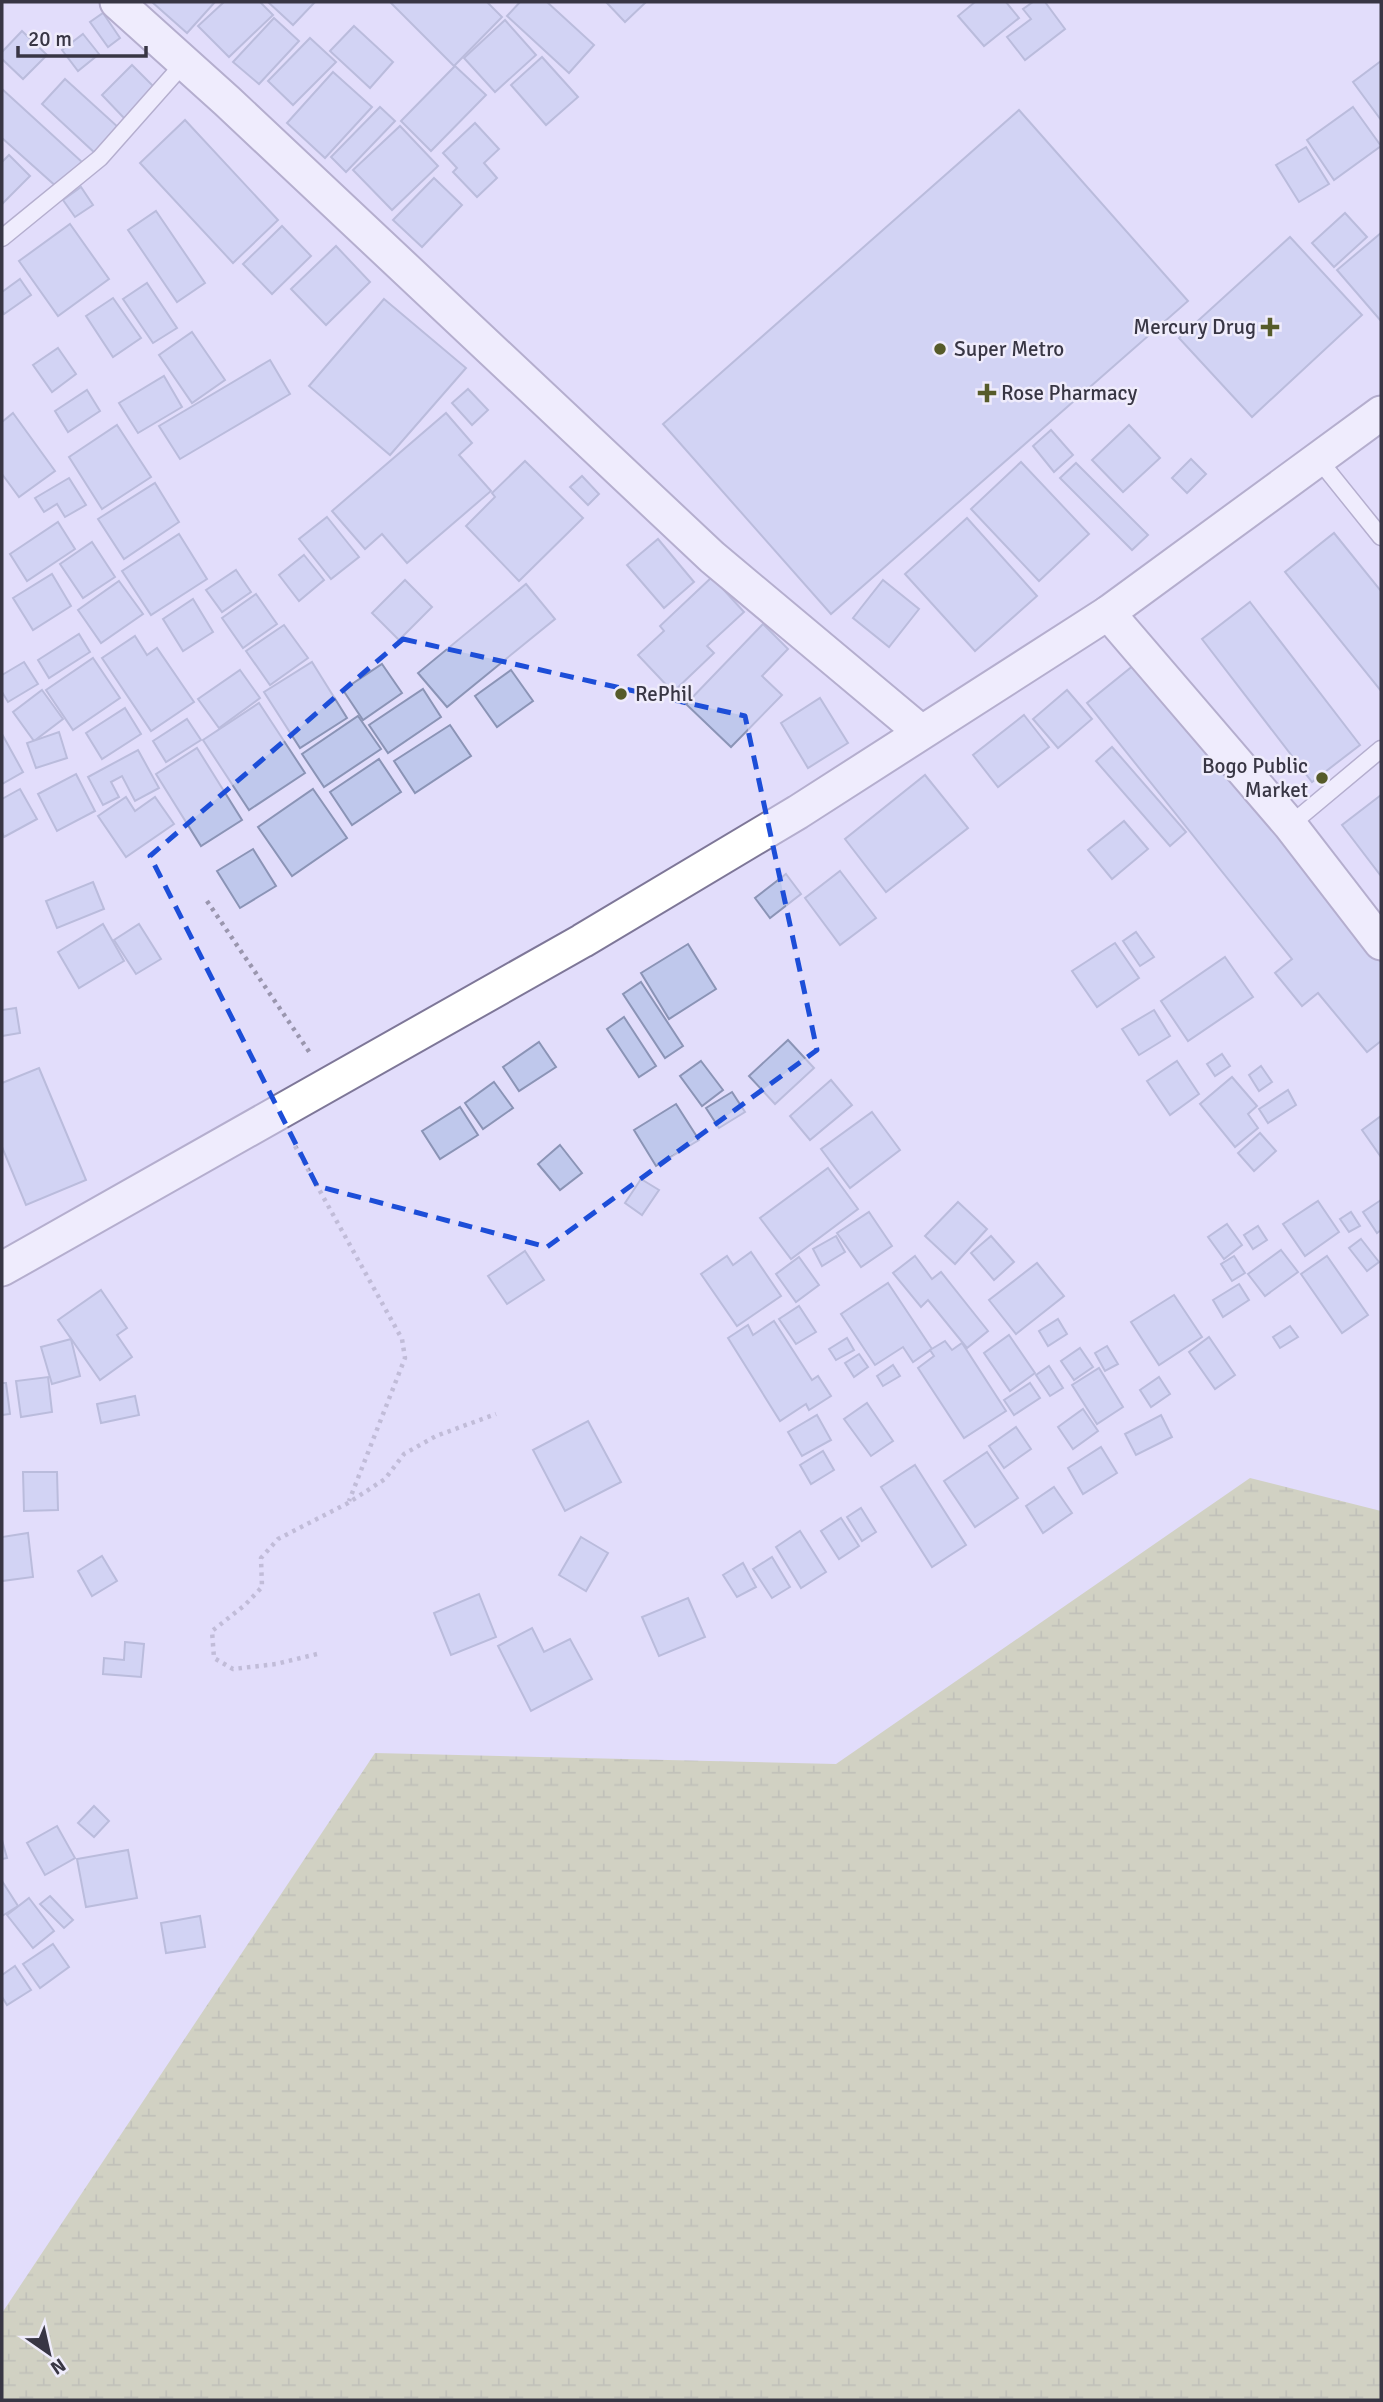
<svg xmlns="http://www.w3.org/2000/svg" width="1383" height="2402" font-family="Signika,sans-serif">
<defs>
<pattern id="wetland-marsh" width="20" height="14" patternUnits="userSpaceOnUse" patternTransform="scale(1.75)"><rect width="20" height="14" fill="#bcc47f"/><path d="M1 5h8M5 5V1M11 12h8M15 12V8" fill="none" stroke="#9aa06a"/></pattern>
</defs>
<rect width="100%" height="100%" fill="#e2ddfb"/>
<!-- wetland -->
<polygon fill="url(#wetland-marsh)" points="1250,1478 1381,1511 1381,2400 2,2400 2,2313 375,1753 836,1764"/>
<!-- building -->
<g fill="#bfc8ec" stroke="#8b94b6" stroke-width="2">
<polygon points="152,2 215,2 187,33"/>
<polygon points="224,2 260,2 273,15 229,57 198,26"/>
<polygon points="268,2 315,2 293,25"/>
<polygon points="390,2 487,2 502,17 454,66"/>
<polygon points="520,2 547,2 594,45 569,73 507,16"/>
<polygon points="606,2 646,2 625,22"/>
<polygon points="975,2 1006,2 1019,18 984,46 958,16"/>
<polygon points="1033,2 1045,2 1065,29 1025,60 1007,37 1031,19 1023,9"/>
<polygon points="103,13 120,38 108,47 90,22"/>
<polygon points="274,18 299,41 259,84 233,62"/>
<polygon points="505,20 536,55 495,92 464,58"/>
<polygon points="354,26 393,62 370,88 330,51"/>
<polygon points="22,31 47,55 23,79 2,59 2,52"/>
<polygon points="83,34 99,54 78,71 62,50"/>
<polygon points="310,38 336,62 293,105 268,81"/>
<polygon points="542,57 578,97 546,125 511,85"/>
<polygon points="1381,61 1381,120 1353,82"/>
<polygon points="132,65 156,89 125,119 102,95"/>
<polygon points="455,66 486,95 431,151 401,121"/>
<polygon points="333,72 372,107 325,158 287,123"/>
<polygon points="65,79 119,128 96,154 42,104"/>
<polygon points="2,89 82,162 58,188 2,138"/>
<polygon points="380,107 395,121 346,172 331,157"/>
<polygon points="1353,107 1381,146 1334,180 1307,140"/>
<polygon points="1019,110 1188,301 831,614 663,424"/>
<polygon points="185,120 278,220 233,263 140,163"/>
<polygon points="475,123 499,149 484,163 497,178 477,197 453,172 457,168 443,153"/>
<polygon points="400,126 438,166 392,210 353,170"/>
<polygon points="1306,147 1329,184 1299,202 1276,165"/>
<polygon points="9,155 30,176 2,204 2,162"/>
<polygon points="434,178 462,205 422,247 393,220"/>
<polygon points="81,187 93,205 75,217 63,200"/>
<polygon points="156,211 205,283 177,302 128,230"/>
<polygon points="1345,213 1367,237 1334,267 1312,243"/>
<polygon points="70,224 109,279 58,316 19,261"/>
<polygon points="282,226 311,256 272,294 243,264"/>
<polygon points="1381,233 1381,321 1337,270"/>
<polygon points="1290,237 1362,315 1252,417 1179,338"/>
<polygon points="336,246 370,282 326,325 291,289"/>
<polygon points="20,279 31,295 4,314 2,310 2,292"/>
<polygon points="147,283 177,328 153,343 123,299"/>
<polygon points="113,298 141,338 113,357 86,316"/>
<polygon points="384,299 466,368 390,455 309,386"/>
<polygon points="192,332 225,380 192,403 159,355"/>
<polygon points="58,348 76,374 52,392 33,365"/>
<polygon points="270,360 290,394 180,459 159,426"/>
<polygon points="164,376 182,407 138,433 119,403"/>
<polygon points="468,389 488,410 472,425 452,403"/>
<polygon points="87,390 100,411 68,432 55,411"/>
<polygon points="13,413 55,471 19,497 2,474 2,422"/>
<polygon points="446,413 472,443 459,455 491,491 407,563 382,534 365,549 332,511"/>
<polygon points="117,425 151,477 102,509 69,457"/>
<polygon points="1129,425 1160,458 1123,492 1092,460"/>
<polygon points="1051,430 1073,455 1054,472 1033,446"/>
<polygon points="1191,459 1206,474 1187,493 1172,478"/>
<polygon points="525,461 583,518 519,581 466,526 495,497 492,493"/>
<polygon points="1021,462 1089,534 1039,581 971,509"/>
<polygon points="1076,463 1148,535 1132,550 1060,478"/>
<polygon points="582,476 599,494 588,505 570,487"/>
<polygon points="69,478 86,505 65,517 57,504 44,512 35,498"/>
<polygon points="155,483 179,522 124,559 98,519"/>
<polygon points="327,517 359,557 331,579 299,539"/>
<polygon points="967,518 1037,596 975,651 905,574"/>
<polygon points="58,522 75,549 27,581 10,554"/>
<polygon points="1334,533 1381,591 1381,691 1285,572"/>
<polygon points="179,534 207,579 151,615 122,571"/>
<polygon points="658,539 694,582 664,608 627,565"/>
<polygon points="92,542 115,577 83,598 60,564"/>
<polygon points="304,555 324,580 299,601 279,575"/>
<polygon points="236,570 251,592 222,612 206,590"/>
<polygon points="52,574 71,606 33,630 13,598"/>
<polygon points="712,577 744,612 707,646 714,653 673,692 638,655 664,631 660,626"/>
<polygon points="405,580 432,607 399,640 372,613"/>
<polygon points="883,580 919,609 889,647 853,618"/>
<polygon points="119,581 143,614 101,643 78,610"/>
<polygon points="526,584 555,619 447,707 418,673"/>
<polygon points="256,594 277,624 243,648 222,618"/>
<polygon points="193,599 213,632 183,651 163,619"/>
<polygon points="1250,602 1360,745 1312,782 1202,639"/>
<polygon points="763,624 788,649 762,676 782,695 731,747 686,704"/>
<polygon points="284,625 308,658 270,685 246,651"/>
<polygon points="79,634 90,652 49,678 38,660"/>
<polygon points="135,636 147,655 157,648 194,702 151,731 102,658"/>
<polygon points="93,658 120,698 73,730 46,690"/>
<polygon points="1139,661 1381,962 1381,1041 1367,1052 1318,993 1302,1006 1275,973 1292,959 1087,703"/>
<polygon points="24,662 38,684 8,702 2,692 2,675"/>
<polygon points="312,662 347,718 300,748 264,692"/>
<polygon points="382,664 402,693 363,720 343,690"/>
<polygon points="240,670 260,698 219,728 198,699"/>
<polygon points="511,670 533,701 497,727 475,696"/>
<polygon points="423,689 441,717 388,753 369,725"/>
<polygon points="42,690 63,719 34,741 13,712"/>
<polygon points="1067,690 1092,719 1058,748 1033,719"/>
<polygon points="820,698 848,743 808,768 781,723"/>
<polygon points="259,703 305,773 249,810 203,740"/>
<polygon points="125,708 141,734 102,759 86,733"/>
<polygon points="1024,715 1049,747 998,787 973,755"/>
<polygon points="358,716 381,749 324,787 302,754"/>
<polygon points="187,719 201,740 166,762 153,741"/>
<polygon points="450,725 471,756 415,793 394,761"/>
<polygon points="59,732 67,758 36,768 27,743"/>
<polygon points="2,734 23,772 2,784"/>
<polygon points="1112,747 1186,832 1170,846 1096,761"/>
<polygon points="197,748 242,820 201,846 156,774"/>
<polygon points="138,750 159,788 135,801 122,776 111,782 119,797 103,805 88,777"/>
<polygon points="379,759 401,792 352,825 330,792"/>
<polygon points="76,774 95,811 57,831 38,794"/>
<polygon points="925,775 968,828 886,892 845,839"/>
<polygon points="20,789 37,819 4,837 2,832 2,799"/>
<polygon points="313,789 347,838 292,876 258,827"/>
<polygon points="1381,795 1381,876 1342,825"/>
<polygon points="126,797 135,811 155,797 174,824 126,857 98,816"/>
<polygon points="1124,821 1148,849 1112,879 1088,850"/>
<polygon points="253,849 276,886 240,908 217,871"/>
<polygon points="840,871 876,918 840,945 805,898"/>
<polygon points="786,874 801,894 770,918 755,898"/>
<polygon points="93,882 104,909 57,928 46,901"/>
<polygon points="103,924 124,961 79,988 58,952"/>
<polygon points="139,924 161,959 136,974 114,940"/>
<polygon points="1136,932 1154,957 1140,966 1123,941"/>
<polygon points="1115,943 1139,978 1097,1007 1072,971"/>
<polygon points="688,944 716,989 669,1019 641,973"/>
<polygon points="1225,957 1253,997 1188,1041 1161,1001"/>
<polygon points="641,982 683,1046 665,1058 623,994"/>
<polygon points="16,1008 20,1033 2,1036 2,1010"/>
<polygon points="1154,1010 1170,1036 1139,1055 1122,1029"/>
<polygon points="624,1017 656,1066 639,1077 607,1029"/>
<polygon points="788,1040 814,1068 775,1104 749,1076"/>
<polygon points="539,1042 556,1067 519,1091 503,1067"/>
<polygon points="1222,1054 1230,1066 1215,1076 1207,1064"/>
<polygon points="701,1061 723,1090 702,1106 680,1076"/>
<polygon points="1177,1061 1199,1094 1170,1115 1147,1081"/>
<polygon points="1261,1066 1272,1082 1259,1091 1249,1075"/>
<polygon points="39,1068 86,1180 26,1205 2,1147 2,1083"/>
<polygon points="1232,1077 1257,1106 1248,1114 1258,1128 1235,1147 1200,1104"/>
<polygon points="831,1080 852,1105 810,1140 790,1116"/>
<polygon points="494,1082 513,1108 483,1129 465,1103"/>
<polygon points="1288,1090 1296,1105 1268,1123 1259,1109"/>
<polygon points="732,1092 745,1112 719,1128 706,1108"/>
<polygon points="676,1104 699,1140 656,1166 634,1130"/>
<polygon points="460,1107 478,1135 440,1159 422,1131"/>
<polygon points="872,1112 900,1150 850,1188 821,1149"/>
<polygon points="1381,1116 1381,1157 1362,1130"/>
<polygon points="1260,1133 1276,1151 1254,1171 1238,1153"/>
<polygon points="560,1145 582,1173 560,1190 538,1164"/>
<polygon points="828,1168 858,1209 791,1259 760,1218"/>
<polygon points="641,1179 659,1190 642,1215 625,1203"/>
<polygon points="1381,1200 1381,1230 1377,1233 1363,1212"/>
<polygon points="1318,1201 1339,1232 1305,1256 1283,1224"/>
<polygon points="958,1202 987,1229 955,1264 925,1236"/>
<polygon points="869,1212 892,1246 861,1267 837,1233"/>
<polygon points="1351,1212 1360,1226 1349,1232 1340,1219"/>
<polygon points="1227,1224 1242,1245 1224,1259 1208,1237"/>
<polygon points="1258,1226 1267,1240 1253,1249 1244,1235"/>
<polygon points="836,1236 845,1252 822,1266 813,1249"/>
<polygon points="991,1236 1014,1262 994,1280 971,1253"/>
<polygon points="1361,1239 1379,1262 1367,1271 1349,1248"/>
<polygon points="1281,1250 1298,1272 1265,1296 1248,1274"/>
<polygon points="525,1251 544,1280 507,1304 488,1276"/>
<polygon points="751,1252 781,1296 737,1326 701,1274 727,1256 733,1265"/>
<polygon points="915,1256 932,1279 941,1272 988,1331 967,1348 928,1300 921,1307 893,1273"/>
<polygon points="1234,1256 1245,1273 1232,1281 1221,1264"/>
<polygon points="1327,1256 1368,1315 1342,1333 1301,1274"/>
<polygon points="799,1257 819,1285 796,1302 776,1274"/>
<polygon points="1037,1263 1064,1296 1016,1334 989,1300"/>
<polygon points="888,1283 932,1349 913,1362 903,1347 875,1365 841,1314"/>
<polygon points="1239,1284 1249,1300 1223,1317 1213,1300"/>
<polygon points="101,1290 127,1328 117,1335 132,1357 100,1380 58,1320"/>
<polygon points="1174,1295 1202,1337 1159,1365 1131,1322"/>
<polygon points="799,1306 816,1332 796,1344 779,1319"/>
<polygon points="1058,1319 1067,1334 1048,1346 1039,1331"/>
<polygon points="774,1321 812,1380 818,1376 831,1396 809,1410 806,1404 780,1421 728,1338 748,1325 753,1335"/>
<polygon points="1290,1326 1298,1337 1280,1348 1273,1337"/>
<polygon points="1009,1335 1035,1373 1010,1391 984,1353"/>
<polygon points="1209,1337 1235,1375 1215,1389 1189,1352"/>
<polygon points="847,1338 854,1350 836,1360 829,1349"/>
<polygon points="71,1339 80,1376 52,1384 41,1347"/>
<polygon points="945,1341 952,1350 962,1343 1006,1411 964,1438 918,1368 934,1356 930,1350"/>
<polygon points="1107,1346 1118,1364 1105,1371 1095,1353"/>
<polygon points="1080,1348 1093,1367 1074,1380 1061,1361"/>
<polygon points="859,1354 868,1367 854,1377 845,1363"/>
<polygon points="893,1365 900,1376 883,1386 877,1376"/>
<polygon points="1049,1366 1063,1388 1050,1396 1036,1375"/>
<polygon points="1099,1368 1123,1407 1097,1424 1072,1385"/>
<polygon points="48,1377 52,1412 21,1417 16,1381"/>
<polygon points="1159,1377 1170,1394 1151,1407 1140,1390"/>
<polygon points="2,1383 6,1383 10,1414 2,1415"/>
<polygon points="1030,1383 1040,1398 1014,1415 1004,1400"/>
<polygon points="135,1396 139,1415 101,1423 97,1404"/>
<polygon points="867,1403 893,1441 871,1456 844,1419"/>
<polygon points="1083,1409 1098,1431 1073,1449 1058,1427"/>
<polygon points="817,1415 831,1440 802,1456 788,1432"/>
<polygon points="1161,1415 1172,1437 1136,1455 1125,1434"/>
<polygon points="588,1421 621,1482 565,1511 533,1450"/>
<polygon points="1016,1427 1031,1449 1004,1468 989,1446"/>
<polygon points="1101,1447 1117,1473 1083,1494 1068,1468"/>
<polygon points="823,1451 834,1470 811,1484 800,1465"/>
<polygon points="987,1452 1018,1498 975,1527 944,1481"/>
<polygon points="915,1465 966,1545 932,1567 881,1487"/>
<polygon points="23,1472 57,1472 58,1510 24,1511"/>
<polygon points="1054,1487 1072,1513 1043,1533 1026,1506"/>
<polygon points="861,1508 876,1532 862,1541 847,1517"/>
<polygon points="841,1518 859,1546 839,1559 821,1531"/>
<polygon points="800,1531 826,1572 801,1588 776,1547"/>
<polygon points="28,1533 33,1577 2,1581 2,1537"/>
<polygon points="581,1537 608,1553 586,1591 559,1575"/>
<polygon points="102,1556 117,1581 92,1596 78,1571"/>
<polygon points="772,1557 790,1587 772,1598 753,1569"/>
<polygon points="743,1563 756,1587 737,1597 723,1575"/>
<polygon points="479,1594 496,1637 451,1655 434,1613"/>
<polygon points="688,1598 705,1637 659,1656 642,1617"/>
<polygon points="532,1628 544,1652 570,1639 592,1679 531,1711 498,1646"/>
<polygon points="125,1642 144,1644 141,1677 103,1674 104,1658 124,1660"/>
<polygon points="94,1806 109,1821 94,1837 78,1823"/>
<polygon points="57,1826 75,1858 45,1875 27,1843"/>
<polygon points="2,1840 7,1858 2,1859"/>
<polygon points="128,1850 137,1898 86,1907 77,1859"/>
<polygon points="2,1881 18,1906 2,1916"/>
<polygon points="50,1896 73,1920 64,1928 40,1904"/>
<polygon points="29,1898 54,1931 33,1948 7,1915"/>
<polygon points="200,1916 205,1947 166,1953 161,1923"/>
<polygon points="53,1944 69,1967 40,1988 23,1964"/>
<polygon points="15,1966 31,1990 7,2005 2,1997 2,1975"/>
</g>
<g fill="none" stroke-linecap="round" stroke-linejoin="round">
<defs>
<g id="service">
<polyline points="2,238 100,158 185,62"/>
<polyline points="1319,460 1381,537"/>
<polyline points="1290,825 1381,749"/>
</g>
<g id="minor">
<polyline points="117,2 227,101 712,557 921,732"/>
<polyline points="1108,613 1290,825 1381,943"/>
<polyline points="2,1269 582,941 798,812 1108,613 1381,413"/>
</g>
</defs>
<!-- service casing -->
<use href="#service" stroke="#7e7798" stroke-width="19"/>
<!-- minor casing -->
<use href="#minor" stroke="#7e7798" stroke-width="37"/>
<!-- path -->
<g stroke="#9a96ae" stroke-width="4.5" stroke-dasharray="3.5 5" stroke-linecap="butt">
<polyline points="207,901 310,1053"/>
<polyline points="295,1146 402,1339 405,1358 349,1501"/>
<polyline points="317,1654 276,1664 233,1669 214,1658 212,1631 245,1605 262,1587 261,1558 278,1539 348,1503 385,1479 404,1454 436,1436 496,1414"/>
</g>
<!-- service -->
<use href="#service" stroke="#fff" stroke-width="16"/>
<!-- minor -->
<use href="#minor" stroke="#fff" stroke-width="33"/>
</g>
<!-- marked area -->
<path d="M0 0H1383V2402H0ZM403,639L745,716L817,1050L547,1247L317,1186L150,856Z" fill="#e2ddfb" fill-opacity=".55" fill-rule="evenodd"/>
<path fill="none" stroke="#1d4ed8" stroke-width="5" stroke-dasharray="14 9" stroke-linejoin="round" d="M403,639L745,716L817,1050L547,1247L317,1186L150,856Z"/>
<!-- markers -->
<g fill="#565b29" stroke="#efecfb" stroke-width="2.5">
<path d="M1266.5 316.5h7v7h7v7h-7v7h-7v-7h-7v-7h7z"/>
<circle cx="940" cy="349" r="7"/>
<path d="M983.5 382.5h7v7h7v7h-7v7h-7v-7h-7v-7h7z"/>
<circle cx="621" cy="694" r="7"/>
<circle cx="1322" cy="778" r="7"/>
</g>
<g text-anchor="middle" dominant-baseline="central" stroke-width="5" stroke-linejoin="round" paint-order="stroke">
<!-- poi labels -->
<g font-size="21" fill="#383644" stroke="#efecfb" text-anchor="start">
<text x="1256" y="327" text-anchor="end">Mercury Drug</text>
<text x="954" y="349">Super Metro</text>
<text x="1001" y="393">Rose Pharmacy</text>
<text x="635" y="694">RePhil</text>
<text x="1308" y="766" text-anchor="end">Bogo Public<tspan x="1308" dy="24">Market</tspan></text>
</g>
</g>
<!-- border -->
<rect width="1383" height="2402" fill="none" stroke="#383644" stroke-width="7"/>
<!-- north arrow -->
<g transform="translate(49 2353) rotate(146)" stroke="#efecfb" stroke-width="5" paint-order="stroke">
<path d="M0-5L12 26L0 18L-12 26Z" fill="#383644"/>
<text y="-10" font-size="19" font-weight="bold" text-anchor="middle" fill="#383644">N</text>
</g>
<!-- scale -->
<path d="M18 46v10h128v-10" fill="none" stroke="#383644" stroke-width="3.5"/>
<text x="28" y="46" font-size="21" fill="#383644" stroke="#efecfb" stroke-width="5" paint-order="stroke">20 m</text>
</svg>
